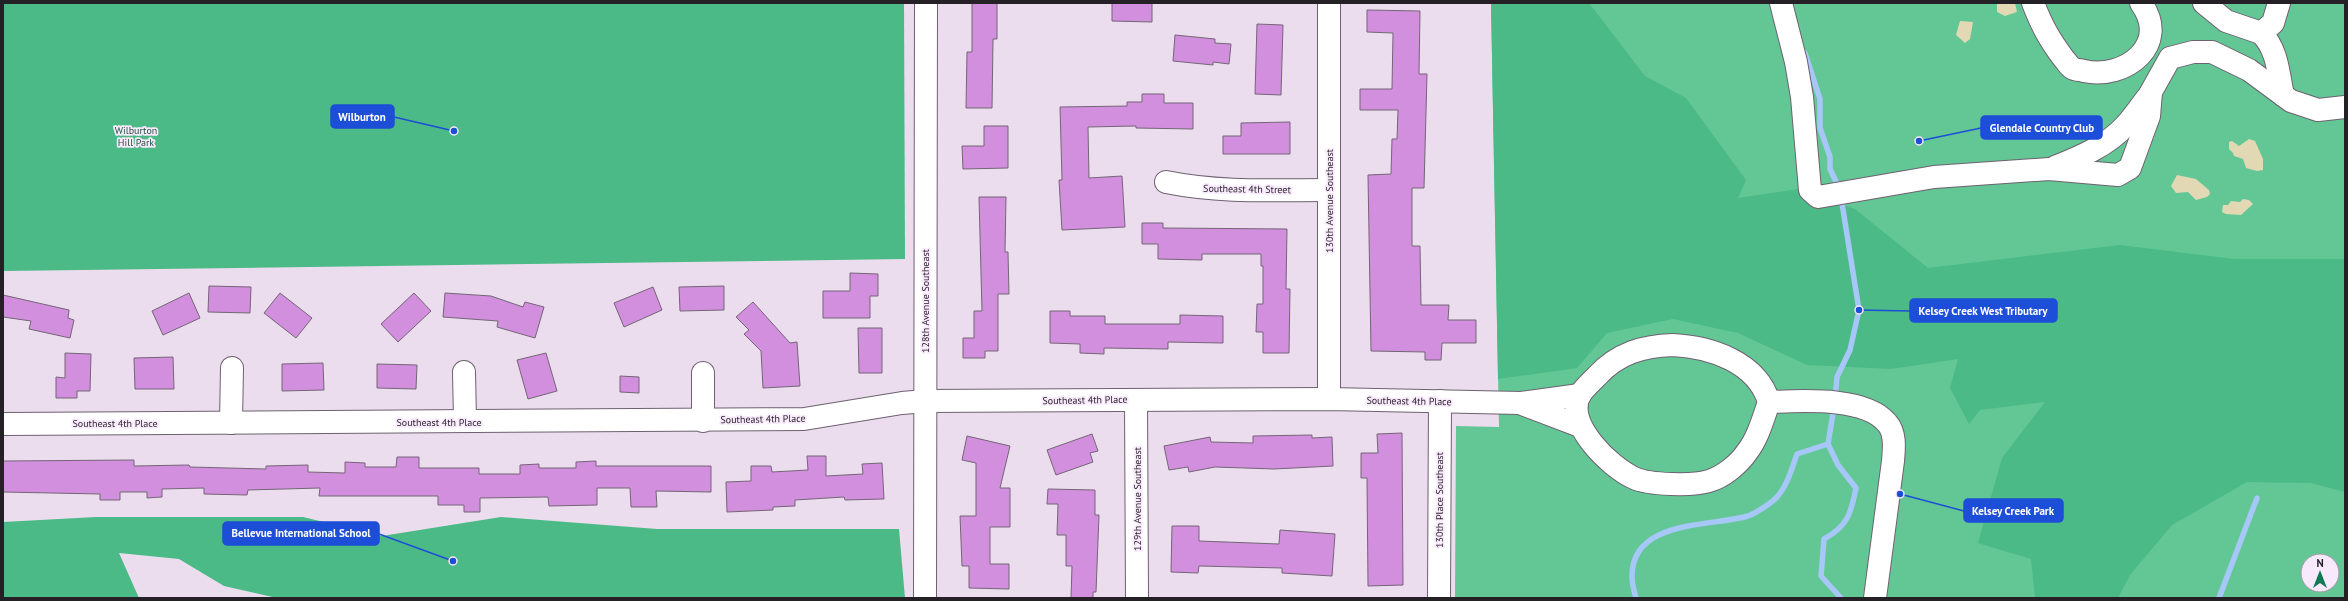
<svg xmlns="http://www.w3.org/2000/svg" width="2348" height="601" font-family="'PT Sans',sans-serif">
<rect width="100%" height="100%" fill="#ebdcee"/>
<!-- green -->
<path fill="#62c795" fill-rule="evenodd" d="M1491,3H2345V598H1455L1456,426L1499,427ZM2308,561H2332V585H2308Z"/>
<!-- forest -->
<g fill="#4bba86">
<polygon points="3,3 904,3 905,259 3,271"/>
<polygon points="1491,3 1589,3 1645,76 1686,98 1746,180 1738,198 1798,189 1855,209 1928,268 2120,245 2234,259 2345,259 2345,492 2311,483 2247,482 2172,525 2130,575 2118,598 2035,598 2031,559 1978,543 2002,458 2045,402 1980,410 1969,424 1950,388 1958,359 1891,369 1807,365 1738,333 1673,319 1607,333 1577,368 1498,379"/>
<polygon points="96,517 303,517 382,536 501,517 657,529 899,529 905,598 277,598 224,586 179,559 119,553 139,598 3,598 3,522"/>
</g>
<!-- sand -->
<g fill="#e2d8b4">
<polygon points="1997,3 2015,3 2017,12 2005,16 1997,12"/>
<polygon points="1960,21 1973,22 1970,39 1965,43 1956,35"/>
<polygon points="2249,139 2255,141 2263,159 2263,170 2257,171 2246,168 2243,159 2234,156 2233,153 2229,149 2229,142 2232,141 2239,146"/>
<polygon points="2177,175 2196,179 2209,190 2210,194 2207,197 2196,200 2188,192 2176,193 2171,186"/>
<polygon points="2243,199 2249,200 2253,204 2241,215 2226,214 2222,212 2223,205 2228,205 2231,201 2240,202"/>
</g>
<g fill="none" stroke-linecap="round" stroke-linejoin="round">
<!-- stream -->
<g stroke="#a7c7f8" stroke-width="5.5">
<polyline points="1805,53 1820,99 1820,128 1830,157 1830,169 1839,188"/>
<polyline points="1835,399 1837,377 1850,350 1859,310 1841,197"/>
<path d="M1834,407L1828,444L1838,465L1856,488C1851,513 1848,526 1824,539L1821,576L1841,598"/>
<path d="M1636,598C1634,591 1632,584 1632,577C1631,519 1711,527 1748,516C1756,513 1770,504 1776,498C1787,487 1792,468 1797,454L1828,444"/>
<polyline points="2219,598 2257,498"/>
</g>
</g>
<!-- building -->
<g fill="#d18fdd" stroke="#746676">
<polygon points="972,3 997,3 997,39 993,39 992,108 966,108 967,52 972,52"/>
<polygon points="1112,3 1152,3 1152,22 1112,21"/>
<polygon points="1367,10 1420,11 1419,74 1427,74 1424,188 1412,188 1412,246 1420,246 1421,305 1449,305 1448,320 1476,320 1476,343 1442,343 1441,360 1425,360 1425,352 1371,351 1368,175 1391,174 1392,139 1397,139 1398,110 1360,110 1360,89 1392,89 1393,33 1367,32"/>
<polygon points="1257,24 1283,25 1281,95 1255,94"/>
<polygon points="1175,35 1215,39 1215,43 1231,44 1229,64 1213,62 1213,65 1173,61"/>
<polygon points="1142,94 1164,94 1164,103 1193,103 1193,129 1136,128 1136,126 1088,127 1089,178 1122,176 1125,227 1062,230 1059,180 1062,180 1060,107 1127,106 1127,102 1142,102"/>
<polygon points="1290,122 1290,154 1223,154 1223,136 1241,136 1241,123"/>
<polygon points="984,126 1008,126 1008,168 963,169 962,146 984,146"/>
<polygon points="979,197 1006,197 1005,252 1008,252 1009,294 998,294 998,351 985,351 985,358 963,358 963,338 974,338 974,311 982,311"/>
<polygon points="1142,223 1163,223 1163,228 1287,229 1286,289 1290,289 1289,353 1263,353 1263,332 1256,332 1257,304 1263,304 1263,266 1261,266 1261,254 1202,254 1202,260 1158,259 1158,244 1142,244"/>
<polygon points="850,273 878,274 878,296 870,296 870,318 823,318 823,291 850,291"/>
<polygon points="209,286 251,287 250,313 208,312"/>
<polygon points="724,286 724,310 680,311 679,287"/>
<polygon points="653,287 662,310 624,327 614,303"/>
<polygon points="189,293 200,318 163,335 152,311"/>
<polygon points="280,293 312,318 296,338 264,313"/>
<polygon points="414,293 431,311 398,342 381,324"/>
<polygon points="445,293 491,296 523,307 525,302 544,307 535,338 497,327 498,321 443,317"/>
<polygon points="3,295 69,310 68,318 74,320 70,338 29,329 31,321 3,317"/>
<polygon points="753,302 790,343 797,342 800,386 763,388 761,351 744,334 749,330 736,317"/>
<polygon points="1050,311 1070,311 1070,316 1105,316 1105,324 1180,324 1180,315 1223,316 1223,343 1168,342 1168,349 1104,348 1104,354 1080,353 1080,344 1050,343"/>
<polygon points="858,328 882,328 882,373 859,373"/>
<polygon points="65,353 91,354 90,391 77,391 77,398 56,398 56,377 65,378"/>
<polygon points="546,353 557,391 528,399 517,360"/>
<polygon points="173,357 174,389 135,389 134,358"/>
<polygon points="323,363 324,390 282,391 282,364"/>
<polygon points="377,364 417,365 416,389 377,388"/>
<polygon points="620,376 639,377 639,393 620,392"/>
<polygon points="1402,433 1403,585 1368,586 1367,478 1361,478 1361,453 1378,453 1377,434"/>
<polygon points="1092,434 1098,451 1090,453 1093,462 1056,475 1047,450"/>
<polygon points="1312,435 1312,438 1332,437 1333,466 1274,469 1215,467 1189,472 1188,467 1169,470 1164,446 1210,437 1211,442 1253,443 1253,436"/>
<polygon points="967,436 1010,446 1000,488 1010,488 1010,527 990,527 990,564 1009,564 1009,589 969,588 969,566 962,566 960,516 976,516 976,463 962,460"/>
<polygon points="807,456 826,456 826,476 863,474 862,464 882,463 884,499 845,500 844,497 795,500 795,506 773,507 773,510 727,512 726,482 751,481 751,466 771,466 772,472 808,470"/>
<polygon points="397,457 419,457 419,468 479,468 479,474 520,474 520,465 539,464 539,468 576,468 576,462 596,461 596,466 711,466 711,492 656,491 657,507 631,507 630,488 597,488 597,505 549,506 548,497 480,498 480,512 464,512 464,505 438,505 438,496 319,496 320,488 248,490 247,495 204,494 204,488 162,489 162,497 147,498 147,492 120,492 120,500 100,500 100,494 3,492 3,461 134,460 134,466 189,465 190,467 266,469 266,466 308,465 308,472 345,473 345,462 365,463 365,467 396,467"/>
<polygon points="1048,489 1095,490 1095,515 1099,515 1096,592 1093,592 1093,598 1071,598 1072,566 1066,566 1066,535 1057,535 1058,504 1047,504"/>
<polygon points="1172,526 1199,526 1199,541 1279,544 1280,530 1335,534 1332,576 1282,573 1282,568 1199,566 1198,573 1171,572"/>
</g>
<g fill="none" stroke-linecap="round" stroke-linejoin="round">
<defs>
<g id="minor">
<polyline points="1329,3 1329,399"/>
<polyline points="1781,3 1796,62 1802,97 1810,190 1818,197 1934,177 2049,169 2118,175 2130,168 2149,116 2151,92 2170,58 2193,52 2212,52 2249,70 2291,101 2318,110 2345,107"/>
<path d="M2033,3C2042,26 2049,39 2064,59C2066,61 2069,66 2072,68C2075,70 2080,70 2084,71C2125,80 2171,45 2141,3"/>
<polyline points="2204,3 2226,21 2261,33 2273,23 2279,3"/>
<path d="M2261,33C2278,50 2278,73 2283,95"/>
<path d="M2055,167C2080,157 2107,146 2126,125C2135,115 2142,104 2151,93"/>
<path d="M1166,182C1220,193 1274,190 1329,190"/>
<path d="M1673,345C1711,347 1757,362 1769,402C1763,419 1758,438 1747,452C1739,464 1723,477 1709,481C1693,486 1649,485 1634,478C1610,467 1566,425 1579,396C1583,389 1592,381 1597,376C1618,353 1643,346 1673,345Z"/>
<polyline points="464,372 465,421"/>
<polyline points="1136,400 1137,598"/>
<path d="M1769,402C1800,401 1865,396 1887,423C1896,433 1894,449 1893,461L1875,598"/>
<polyline points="1522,404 1580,426"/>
<polyline points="703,421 703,373"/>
<polyline points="231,423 232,368"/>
<polyline points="3,424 804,419 902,403 925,401 1329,399 1521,403 1580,395"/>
<polyline points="925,598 926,3"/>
<polyline points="1439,598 1440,401"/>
</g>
</defs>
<!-- minor casing -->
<use href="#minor" stroke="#6e6170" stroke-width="24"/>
<!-- minor -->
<use href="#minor" stroke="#fff" stroke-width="22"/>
</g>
<g text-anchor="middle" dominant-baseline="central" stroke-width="3.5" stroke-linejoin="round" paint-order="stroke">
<!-- park labels -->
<g font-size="10" fill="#23513a" stroke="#f9e9fc">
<text x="136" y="130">Wilburton<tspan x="136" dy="12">Hill Park</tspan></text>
</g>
<!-- street labels -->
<g font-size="10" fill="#251f26" stroke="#f9e9fc">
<text transform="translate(1247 189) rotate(1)">Southeast 4th Street</text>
<text transform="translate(1329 201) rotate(-90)">130th Avenue Southeast</text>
<text transform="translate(925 301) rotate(-90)">128th Avenue Southeast</text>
<text transform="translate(1085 400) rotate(-1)">Southeast 4th Place</text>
<text transform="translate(1409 401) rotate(1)">Southeast 4th Place</text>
<text transform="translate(763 419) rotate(-1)">Southeast 4th Place</text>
<text x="439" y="422">Southeast 4th Place</text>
<text x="115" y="423">Southeast 4th Place</text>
<text transform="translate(1137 499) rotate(-90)">129th Avenue Southeast</text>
<text transform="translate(1439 500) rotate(-90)">130th Place Southeast</text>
</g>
</g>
<!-- callouts -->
<path fill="none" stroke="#1d4ed8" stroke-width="1.5" d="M454 131L394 117M1919 141L1981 128M1859 310L1910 311M1900 494L1964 511M453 561L379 534"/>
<g fill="#1d4ed8" stroke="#f9e9fc" stroke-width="1.5">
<circle cx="454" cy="131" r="4"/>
<circle cx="1919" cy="141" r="4"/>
<circle cx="1859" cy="310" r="4"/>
<circle cx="1900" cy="494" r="4"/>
<circle cx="453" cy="561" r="4"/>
</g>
<g fill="#1d4ed8" stroke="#1d4ed8" stroke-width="1.5">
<rect x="331" y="105" width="63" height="23" rx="4"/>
<rect x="1981" y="116" width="121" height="23" rx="4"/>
<rect x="1910" y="299" width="147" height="23" rx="4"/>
<rect x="1964" y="499" width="99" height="23" rx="4"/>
<rect x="223" y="522" width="156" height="23" rx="4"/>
</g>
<g font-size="11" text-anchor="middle" font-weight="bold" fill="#fff">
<text x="362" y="121">Wilburton</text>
<text x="2042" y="132">Glendale Country Club</text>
<text x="1983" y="315">Kelsey Creek West Tributary</text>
<text x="2013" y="515">Kelsey Creek Park</text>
<text x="301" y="537">Bellevue International School</text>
</g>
<!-- border -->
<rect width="2348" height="601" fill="none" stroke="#251f26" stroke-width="8"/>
<!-- north arrow -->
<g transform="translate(2320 573)"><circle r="19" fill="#f9e9fc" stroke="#a498a6"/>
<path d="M0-3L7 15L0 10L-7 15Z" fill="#0f7a54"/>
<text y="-6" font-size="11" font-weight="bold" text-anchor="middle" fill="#251f26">N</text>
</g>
</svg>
